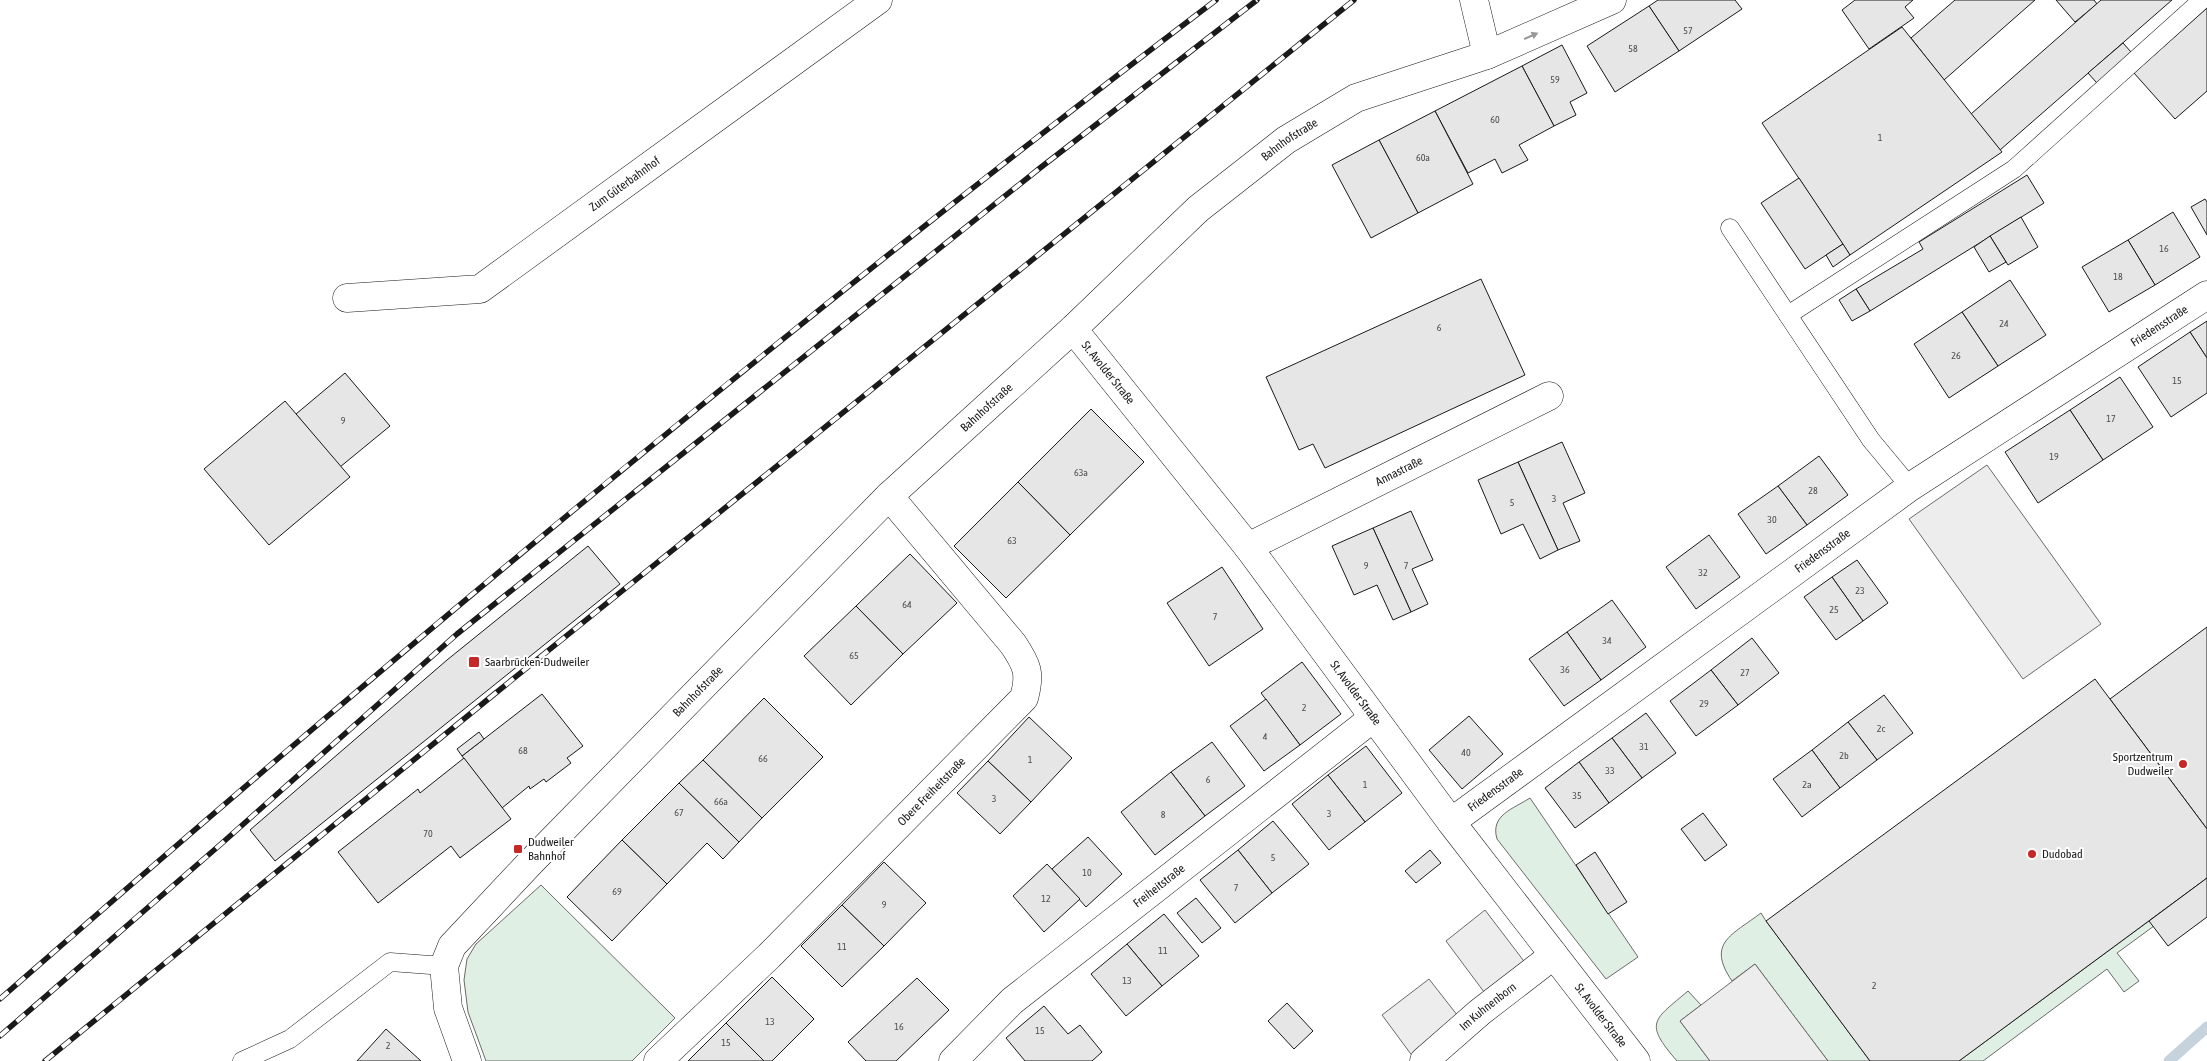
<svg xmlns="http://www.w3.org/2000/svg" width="2207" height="1061" font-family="'Asap Condensed',sans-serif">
<rect width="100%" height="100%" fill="#fff"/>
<!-- green -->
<g fill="#e0efe3" stroke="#6a6a6a">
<path d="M1530,798L1638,957L1606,979L1497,839C1490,815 1513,809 1530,798Z"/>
<polygon points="541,885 675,1018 632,1061 486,1061 468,1012 464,980 467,959 476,944"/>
<path d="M1761,913L1766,921L1870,1061H1828L1755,964L1732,981C1706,943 1732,935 1761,913Z"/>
<polygon points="2149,921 2154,926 2117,953 2139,981 2124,992 2107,969 1983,1061 1959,1061"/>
<path d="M1688,991L1701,1005L1680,1021L1710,1061H1677C1643,1022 1654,1020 1688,991Z"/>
</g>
<!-- parking -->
<g fill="#ededed" stroke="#6a6a6a">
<polygon points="1987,465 2101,624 2023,679 1909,519"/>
<polygon points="1485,910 1533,973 1493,1004 1446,941"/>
<polygon points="1755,964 1828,1061 1710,1061 1680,1021"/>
<polygon points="1429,979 1465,1025 1416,1061 1382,1015"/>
</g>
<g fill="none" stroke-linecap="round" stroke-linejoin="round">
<!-- stream -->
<polyline stroke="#c6d2dc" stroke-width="11" points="2169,1061 2207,1027"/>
</g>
<!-- building -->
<g fill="#e6e6e6" stroke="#1a1a1a">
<polygon points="1658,0 1735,0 1742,9 1679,51 1649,6"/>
<polygon points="1855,0 1913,0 1905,7 1914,18 1869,49 1842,10"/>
<polygon points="1955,0 2035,0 1944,80 1911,38"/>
<polygon points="2056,0 2094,0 2097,4 2075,22"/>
<polygon points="2101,0 2172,0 2000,150 1971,114"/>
<polygon points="1649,6 1679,51 1615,92 1587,46"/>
<polygon points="2207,8 2207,91 2175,119 2134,73"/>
<polygon points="1902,27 2002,152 1850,255 1762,123"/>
<polygon points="2123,43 2139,61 2104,91 2088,73"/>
<polygon points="1562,45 1587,93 1570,102 1576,115 1554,126 1522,66"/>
<polygon points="1522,66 1554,126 1519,145 1528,160 1502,173 1495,159 1468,173 1435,111"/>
<polygon points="1435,111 1473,184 1418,213 1379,140"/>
<polygon points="1379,140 1418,213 1371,238 1332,165"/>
<polygon points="2027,175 2044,203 1870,311 1856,289 1923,249 1919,242"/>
<polygon points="1799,178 1843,244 1805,269 1761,203"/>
<polygon points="2205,199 2207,202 2207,235 2191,207"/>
<polygon points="2173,212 2200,257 2155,285 2128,240"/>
<polygon points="2021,217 2038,247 2008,265 1990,236"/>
<polygon points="1990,236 2006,262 1989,272 1974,247"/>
<polygon points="2128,240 2155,285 2109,312 2082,267"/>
<polygon points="1843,244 1850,255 1833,267 1826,255"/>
<polygon points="1481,279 1525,375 1325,468 1313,444 1299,450 1266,377"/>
<polygon points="2010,280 2046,335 1998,366 1962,312"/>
<polygon points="1856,289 1870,311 1852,321 1839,300"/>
<polygon points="1962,312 1998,366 1949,398 1914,344"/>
<polygon points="2207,321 2207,358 2190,332"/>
<polygon points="2190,332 2207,358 2207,393 2171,417 2138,367"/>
<polygon points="345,373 390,426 340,467 296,414"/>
<polygon points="2120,377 2153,427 2103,460 2070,410"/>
<polygon points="285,401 350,477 269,545 204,469"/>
<polygon points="1091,409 1144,462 1070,535 1018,482"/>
<polygon points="2070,410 2103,460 2038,503 2005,452"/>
<polygon points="1562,442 1585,493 1563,503 1580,541 1558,550 1518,462"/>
<polygon points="1819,456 1848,495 1807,525 1778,486"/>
<polygon points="1518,462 1558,550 1540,559 1523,524 1501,534 1478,480"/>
<polygon points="1018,482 1070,535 1006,598 954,546"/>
<polygon points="1778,486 1807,525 1766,554 1738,514"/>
<polygon points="1411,511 1433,560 1412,569 1428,604 1411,612 1373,528"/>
<polygon points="1373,528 1411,612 1393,620 1377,585 1354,595 1332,546"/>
<polygon points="1709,535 1740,577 1696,609 1666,567"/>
<polygon points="588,546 620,584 275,861 250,830 447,660"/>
<polygon points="910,554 957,603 903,654 856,606"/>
<polygon points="1857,560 1888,603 1863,621 1832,577"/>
<polygon points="1222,567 1263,629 1209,666 1167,603"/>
<polygon points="1832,577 1863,621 1836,640 1804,597"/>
<polygon points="1612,600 1646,647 1601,680 1567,632"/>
<polygon points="856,606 903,654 851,705 804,656"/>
<polygon points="2207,627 2207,829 2110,699"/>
<polygon points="1567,632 1601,680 1564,706 1529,659"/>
<polygon points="1752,638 1779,673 1738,705 1711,670"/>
<polygon points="1302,662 1341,714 1300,745 1261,693"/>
<polygon points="1711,670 1738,705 1696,736 1670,701"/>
<polygon points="2095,679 2207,829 2207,878 1959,1061 1870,1061 1766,921"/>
<polygon points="542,694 583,746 567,758 571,763 546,782 544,779 530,789 529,786 502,808 462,756"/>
<polygon points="1884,695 1913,733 1877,760 1848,722"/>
<polygon points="764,698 823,757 762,818 703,760"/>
<polygon points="1266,699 1300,745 1264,771 1230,726"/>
<polygon points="1646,713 1676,753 1642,778 1612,738"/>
<polygon points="1469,716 1503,754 1462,789 1429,750"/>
<polygon points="1029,717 1072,758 1031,802 988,761"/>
<polygon points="1848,722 1877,760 1840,788 1812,750"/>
<polygon points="479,732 484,739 462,756 457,749"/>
<polygon points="1612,738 1642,778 1609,803 1579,762"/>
<polygon points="1212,742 1245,786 1205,816 1171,772"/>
<polygon points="1366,746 1402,793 1365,822 1328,775"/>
<polygon points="1812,750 1840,788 1802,817 1773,779"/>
<polygon points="464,758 511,819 460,858 451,846 378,903 338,852 418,789 420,793"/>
<polygon points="703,760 762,818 739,842 679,783"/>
<polygon points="988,761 1031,802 1000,834 957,793"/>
<polygon points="1579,762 1609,803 1575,828 1545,788"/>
<polygon points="1171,772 1205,816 1155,855 1121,812"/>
<polygon points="1328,775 1365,822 1329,850 1292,804"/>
<polygon points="679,783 739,842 723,859 707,843 667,884 622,840"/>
<polygon points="1703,813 1727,845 1705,861 1681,829"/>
<polygon points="1273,821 1309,864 1272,893 1238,850"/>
<polygon points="1088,837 1122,874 1086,907 1052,869"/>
<polygon points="622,840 667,884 612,941 567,897"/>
<polygon points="1238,850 1272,893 1235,923 1200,880"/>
<polygon points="1430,850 1441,863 1416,883 1405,871"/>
<polygon points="1595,852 1627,902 1608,914 1576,865"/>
<polygon points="884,862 926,903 884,946 842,905"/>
<polygon points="1047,864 1080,899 1044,932 1013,896"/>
<polygon points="2207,878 2207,917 2168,946 2149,921"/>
<polygon points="1196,898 1221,928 1202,943 1177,913"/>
<polygon points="842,905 884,946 842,987 801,946"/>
<polygon points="1164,914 1199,956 1162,986 1127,944"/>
<polygon points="1127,944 1162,986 1126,1016 1091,974"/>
<polygon points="772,977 814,1019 772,1061 764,1061 726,1023"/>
<polygon points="917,978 949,1010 896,1061 866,1061 848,1042"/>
<polygon points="1287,1003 1313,1031 1294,1049 1268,1021"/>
<polygon points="1044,1006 1068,1034 1080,1025 1102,1052 1092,1061 1025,1061 1006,1038"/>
<polygon points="726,1023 764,1061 688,1061"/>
<polygon points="386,1029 421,1061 357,1061"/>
</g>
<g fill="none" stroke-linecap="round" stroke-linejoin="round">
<defs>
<g id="lane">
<polyline points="1730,228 1871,440 1910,487"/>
<polyline points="1788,315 2014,169 2202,0"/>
<polyline points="242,1061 290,1039 390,962 444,966"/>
</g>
<g id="street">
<polyline points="1474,0 1487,55"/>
<path id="s1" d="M347,298L480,289L878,0"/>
<path id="s2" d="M1073,329L1248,547L1451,822L1636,1061"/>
<path id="s3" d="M1248,547L1549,396"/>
<path id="s4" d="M1451,822L1910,487L2207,295"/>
<path id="s5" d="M467,1061L448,1008L444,966L452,946L530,863L889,496L1073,329L1198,209L1286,140L1356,98L1487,55L1612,0"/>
<path id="s6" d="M658,1061L769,956L1024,698C1031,673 1027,665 1013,644L889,496"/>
<path id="s7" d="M953,1061L1012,1001L1373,718"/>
<path id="s8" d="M1424,1061L1480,1012L1554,955"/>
</g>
</defs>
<!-- lane casing -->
<use href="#lane" stroke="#1a1a1a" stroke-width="19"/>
<!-- street casing -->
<use href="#street" stroke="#1a1a1a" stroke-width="29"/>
<!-- lane -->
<use href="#lane" stroke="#fff" stroke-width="18"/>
<!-- street -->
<use href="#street" stroke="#fff" stroke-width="28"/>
<defs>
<g id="rail">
<path d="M0,999C395,653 798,317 1216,0"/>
<polyline points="0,1036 221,844 457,634 1040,168 1257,0"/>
<polyline points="45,1061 492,696 1354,0"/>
</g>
</defs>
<!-- rail casing -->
<use href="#rail" stroke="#1a1a1a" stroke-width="5.5"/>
<!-- rail -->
<use href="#rail" stroke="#fff" stroke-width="4" stroke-dasharray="11" stroke-linecap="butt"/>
</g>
<!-- one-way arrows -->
<defs><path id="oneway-solid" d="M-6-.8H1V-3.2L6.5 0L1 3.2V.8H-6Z" transform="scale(1.25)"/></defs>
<use fill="#989898" href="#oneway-solid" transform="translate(1531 36) rotate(-24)"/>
<!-- markers -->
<g fill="#c62828" stroke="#fff" stroke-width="2">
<rect x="468" y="656" width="12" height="12" rx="2.5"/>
<circle cx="2183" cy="764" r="5"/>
<rect x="513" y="844" width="10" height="10" rx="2.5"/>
<circle cx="2032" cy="854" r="5"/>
</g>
<g text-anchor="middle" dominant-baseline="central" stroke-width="4" stroke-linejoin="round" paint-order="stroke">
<!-- number labels -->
<g font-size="10" fill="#4d4d4d">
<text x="1688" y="30">57</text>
<text x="1633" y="48">58</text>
<text x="1555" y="79">59</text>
<text x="1495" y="119">60</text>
<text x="1880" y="137">1</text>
<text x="1423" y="157">60a</text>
<text x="2164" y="248">16</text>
<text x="2118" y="276">18</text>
<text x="2004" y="323">24</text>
<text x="1439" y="327">6</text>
<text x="1956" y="355">26</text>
<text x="2177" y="380">15</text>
<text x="2111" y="418">17</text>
<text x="343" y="420">9</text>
<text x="2054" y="456">19</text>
<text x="1081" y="472">63a</text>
<text x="1813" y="490">28</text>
<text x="1554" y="498">3</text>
<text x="1512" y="502">5</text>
<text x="1772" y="519">30</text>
<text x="1012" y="540">63</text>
<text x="1366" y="565">9</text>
<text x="1406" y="565">7</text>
<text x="1703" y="572">32</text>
<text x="1860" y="590">23</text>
<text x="907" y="604">64</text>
<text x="1834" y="609">25</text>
<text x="1215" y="616">7</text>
<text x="1607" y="640">34</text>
<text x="854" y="655">65</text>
<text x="1565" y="669">36</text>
<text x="1745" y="672">27</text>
<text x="1704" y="703">29</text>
<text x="1304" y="707">2</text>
<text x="1881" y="728">2c</text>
<text x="1265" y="736">4</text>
<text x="1644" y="746">31</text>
<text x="523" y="750">68</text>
<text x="1466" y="752">40</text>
<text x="1844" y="755">2b</text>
<text x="763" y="758">66</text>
<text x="1030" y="759">1</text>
<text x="1610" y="770">33</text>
<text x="1208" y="779">6</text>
<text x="1365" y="784">1</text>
<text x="1807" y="784">2a</text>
<text x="1577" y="795">35</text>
<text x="994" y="798">3</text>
<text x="721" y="801">66a</text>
<text x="679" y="812">67</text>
<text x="1329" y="813">3</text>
<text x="1163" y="814">8</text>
<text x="428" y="833">70</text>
<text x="1273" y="857">5</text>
<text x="1087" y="872">10</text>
<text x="1236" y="887">7</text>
<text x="617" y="891">69</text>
<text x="1046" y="898">12</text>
<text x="884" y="904">9</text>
<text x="842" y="946">11</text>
<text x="1163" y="950">11</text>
<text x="1127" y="980">13</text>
<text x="1874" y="985">2</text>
<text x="770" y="1021">13</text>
<text x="899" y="1026">16</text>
<text x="1040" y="1030">15</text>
<text x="726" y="1042">15</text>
<text x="388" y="1045">2</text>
</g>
<!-- street labels -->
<g font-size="12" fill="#1a1a1a" stroke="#fff">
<text stroke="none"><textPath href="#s5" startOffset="1284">Bahnhofstraße</textPath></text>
<text stroke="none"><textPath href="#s1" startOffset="312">Zum Güterbahnhof</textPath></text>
<text stroke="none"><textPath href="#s4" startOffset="865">Friedensstraße</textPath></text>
<text stroke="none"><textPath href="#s2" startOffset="56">St. Avolder Straße</textPath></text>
<text stroke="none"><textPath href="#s5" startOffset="879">Bahnhofstraße</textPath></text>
<text stroke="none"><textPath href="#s3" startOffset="169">Annastraße</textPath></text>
<text stroke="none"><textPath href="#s4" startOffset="460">Friedensstraße</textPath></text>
<text stroke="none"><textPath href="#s5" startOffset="474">Bahnhofstraße</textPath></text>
<text stroke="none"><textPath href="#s2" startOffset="461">St. Avolder Straße</textPath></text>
<text stroke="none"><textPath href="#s4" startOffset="55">Friedensstraße</textPath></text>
<text stroke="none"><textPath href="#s6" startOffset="384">Obere Freiheitstraße</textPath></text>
<text stroke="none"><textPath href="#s7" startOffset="271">Freiheitstraße</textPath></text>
<text stroke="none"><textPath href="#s8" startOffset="84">Im Kuhnenborn</textPath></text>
<text stroke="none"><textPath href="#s2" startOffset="866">St. Avolder Straße</textPath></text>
</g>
<!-- poi labels -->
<g font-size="12" fill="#1a1a1a" stroke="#fff" text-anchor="start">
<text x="485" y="662">Saarbrücken-Dudweiler</text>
<text x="2173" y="757" text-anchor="end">Sportzentrum<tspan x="2173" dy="14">Dudweiler</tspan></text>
<text x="528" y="842">Dudweiler<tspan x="528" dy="14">Bahnhof</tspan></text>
<text x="2042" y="854">Dudobad</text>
</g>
</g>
</svg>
